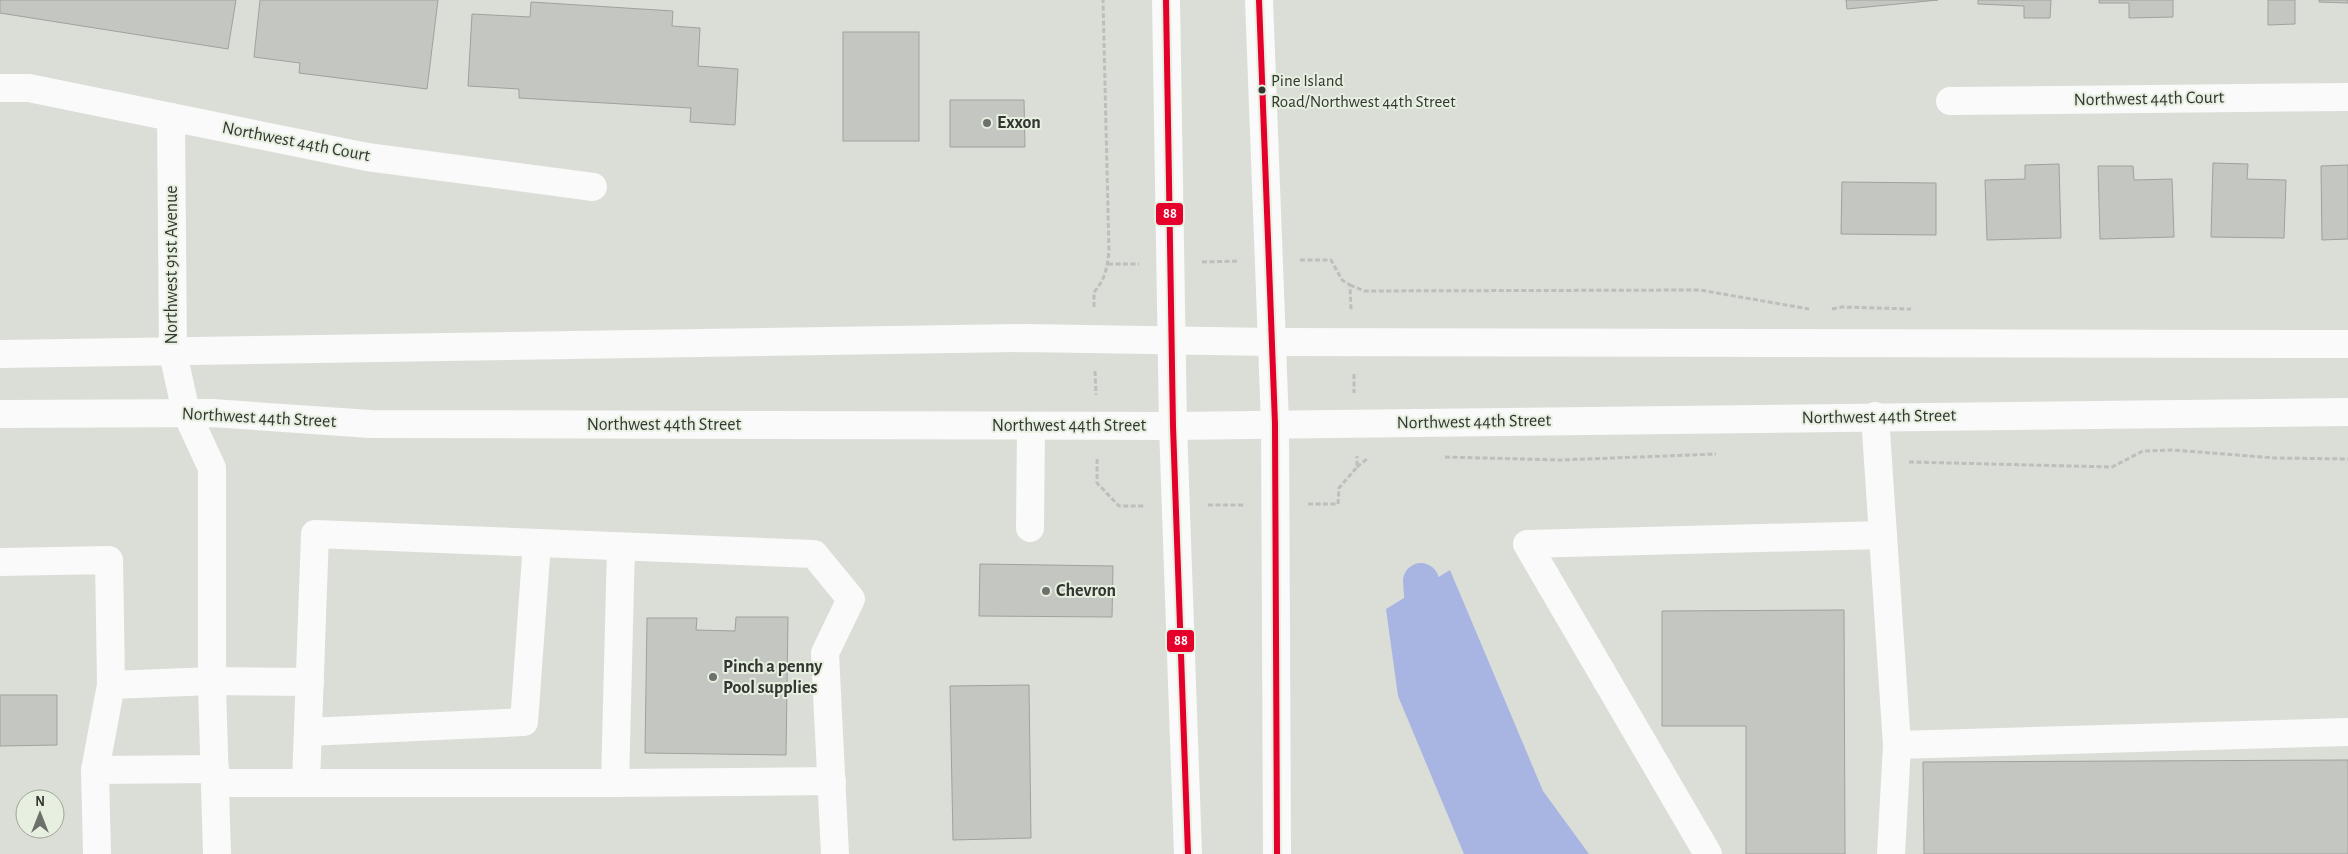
<svg xmlns="http://www.w3.org/2000/svg" width="2348" height="854" font-family="'Alegreya Sans',sans-serif">
<rect width="100%" height="100%" fill="#daded6"/>
<!-- water -->
<polygon fill="#a8b5e3" points="1450,570 1543,791 1589,854 1464,854 1398,696 1386,609"/>
<g fill="none" stroke-linecap="round" stroke-linejoin="round">
<!-- canal -->
<polyline stroke="#a8b5e3" stroke-width="36" points="1421,581 1425,636"/>
</g>
<!-- building -->
<g fill="#c4c7c1" stroke="#9fa29c">
<polygon points="0,0 236,0 228,49 0,13"/>
<polygon points="260,0 438,0 427,89 299,73 300,63 254,57"/>
<polygon points="1846,0 1938,0 1847,9"/>
<polygon points="1978,0 2051,0 2050,18 2024,18 2024,6 1978,4"/>
<polygon points="2099,0 2173,0 2173,17 2129,18 2129,3 2099,3"/>
<polygon points="2268,0 2295,0 2295,24 2268,25"/>
<polygon points="2319,0 2348,0 2348,3 2319,2"/>
<polygon points="531,2 673,11 672,26 700,28 698,66 738,69 735,125 690,122 691,108 519,98 519,89 468,86 472,14 530,17"/>
<rect x="843" y="32" width="76" height="109"/>
<polygon points="950,100 1024,100 1025,147 950,147"/>
<polygon points="2213,163 2248,164 2247,179 2286,180 2284,238 2211,237"/>
<polygon points="2059,164 2061,238 1987,240 1985,180 2025,179 2025,165"/>
<polygon points="2348,165 2348,239 2322,240 2321,166"/>
<polygon points="2098,166 2133,166 2134,180 2172,179 2174,237 2100,239"/>
<polygon points="1842,182 1936,183 1936,235 1841,234"/>
<polygon points="980,564 1113,566 1112,617 979,616"/>
<polygon points="1844,610 1845,854 1746,854 1746,726 1662,726 1662,611"/>
<polygon points="736,617 788,617 786,755 645,753 647,618 697,618 696,630 735,631"/>
<polygon points="1029,685 1031,838 953,840 950,686"/>
<polygon points="0,695 57,695 57,745 0,746"/>
<polygon points="2348,760 2348,854 1924,854 1923,762"/>
</g>
<g fill="none" stroke-linecap="round" stroke-linejoin="round">
<!-- path -->
<g stroke="#bebfbc" stroke-width="3" stroke-dasharray="5 2.5" stroke-linecap="butt">
<polyline points="1300,260 1331,260 1342,280 1350,285 1351,310"/>
<polyline points="1202,262 1239,261"/>
<polyline points="1108,264 1139,264"/>
<polyline points="1350,285 1364,291 1700,290 1809,309"/>
<path d="M1094,307V292C1105,280 1107,268 1109,252L1103,0"/>
<polyline points="1832,309 1842,307 1911,309"/>
<polyline points="1095,371 1096,395"/>
<polyline points="1354,374 1354,393"/>
<polyline points="1445,457 1561,460 1716,454"/>
<polyline points="1097,459 1097,483 1119,506 1144,506"/>
<polyline points="1909,462 2112,467 2143,451 2173,450 2275,458 2348,459"/>
<polyline points="1357,467 1368,458"/>
<polyline points="1308,504 1338,504 1339,488 1357,467 1357,456"/>
<polyline points="1208,505 1244,505"/>
</g>
<!-- minor -->
<g stroke="#f9faf9" stroke-width="28">
<polyline points="0,88 29,88 367,157 593,187"/>
<polyline points="1950,101 2348,97"/>
<polyline points="171,117 173,353 186,412 212,468 212,686 217,854"/>
<polyline points="0,354 1025,338 1271,342 2348,344"/>
<polyline points="0,414 212,413 370,424 1173,426 2348,412"/>
<polyline points="1875,416 1897,745 2348,732"/>
<polyline points="1030,528 1031,426"/>
<polyline points="0,562 109,560 111,685 212,681 310,682"/>
<polyline points="308,732 524,722 537,543"/>
<polyline points="95,770 111,685"/>
<polyline points="215,783 306,783 315,534 814,554 851,599 825,653 835,854"/>
<polyline points="306,783 615,783 621,547"/>
<polyline points="615,783 832,781"/>
<polyline points="97,854 95,770 215,769"/>
<polyline points="1708,854 1527,544 1883,535"/>
<polyline points="1891,854 1897,745"/>
</g>
<!-- major -->
<g stroke="#f9faf9" stroke-width="28">
<polyline points="1166,0 1173,426 1188,854"/>
<polyline points="1259,0 1275,424 1277,854"/>
</g>
<defs>
<g id="bus-1">
<polyline points="1166,0 1173,426 1188,854"/>
<polyline points="1259,0 1275,424 1277,854"/>
</g>
</defs>
<!-- bus-1 casing -->
<use href="#bus-1" stroke="#e7f0e0" stroke-width="10"/>
<!-- bus-1 -->
<use href="#bus-1" stroke="#e4002b" stroke-width="6"/>
</g>
<!-- markers -->
<circle fill="#333631" stroke="#e7f0e0" stroke-width="2" cx="1262" cy="90" r="4.5"/>
<g fill="#6d716b" stroke="#e7f0e0" stroke-width="2">
<circle cx="987" cy="123" r="5"/>
<circle cx="1046" cy="591" r="5"/>
<circle cx="713" cy="677" r="5"/>
</g>
<g text-anchor="middle" dominant-baseline="central" stroke-width="4" stroke-linejoin="round" paint-order="stroke">
<!-- bus labels -->
<g font-size="17" fill="#333631" stroke="#e7f0e0" text-anchor="start">
<text x="1271" y="80">Pine Island<tspan x="1271" dy="21">Road/Northwest 44th Street</tspan></text>
</g>
<!-- street labels -->
<g font-size="18" fill="#333631" stroke="#e7f0e0">
<text transform="translate(2149 99) rotate(-1)">Northwest 44th Court</text>
<text transform="translate(296 142) rotate(11)">Northwest 44th Court</text>
<text transform="translate(172 265) rotate(-90)">Northwest 91st Avenue</text>
<text transform="translate(1879 417) rotate(-1)">Northwest 44th Street</text>
<text transform="translate(259 418) rotate(3)">Northwest 44th Street</text>
<text transform="translate(1474 422) rotate(-1)">Northwest 44th Street</text>
<text x="664" y="425">Northwest 44th Street</text>
<text x="1069" y="426">Northwest 44th Street</text>
</g>
<!-- poi labels -->
<g font-size="18" font-weight="bold" fill="#333631" stroke="#e7f0e0" text-anchor="start">
<text x="997" y="123">Exxon</text>
<text x="1056" y="591">Chevron</text>
<text x="723" y="667">Pinch a penny<tspan x="723" dy="21">Pool supplies</tspan></text>
</g>
</g>
<g stroke="#e7f0e0" stroke-width="2">
<rect x="1155" y="202" width="29" height="24" rx="5" fill="#e4002b"/>
<rect x="1166" y="629" width="29" height="24" rx="5" fill="#e4002b"/>
</g>
<g font-size="14" text-anchor="middle" font-weight="bold" fill="#fff">
<text x="1170" y="218">88</text>
<text x="1181" y="645">88</text>
</g>
<!-- north arrow -->
<g transform="translate(40 814)"><circle r="24" fill="#e7f0e0" stroke="#9fa69a"/>
<path d="M0-4L9 19L0 12L-9 19Z" fill="#6d716b"/>
<text y="-8" font-size="14" font-weight="bold" text-anchor="middle" fill="#333631">N</text>
</g>
</svg>
